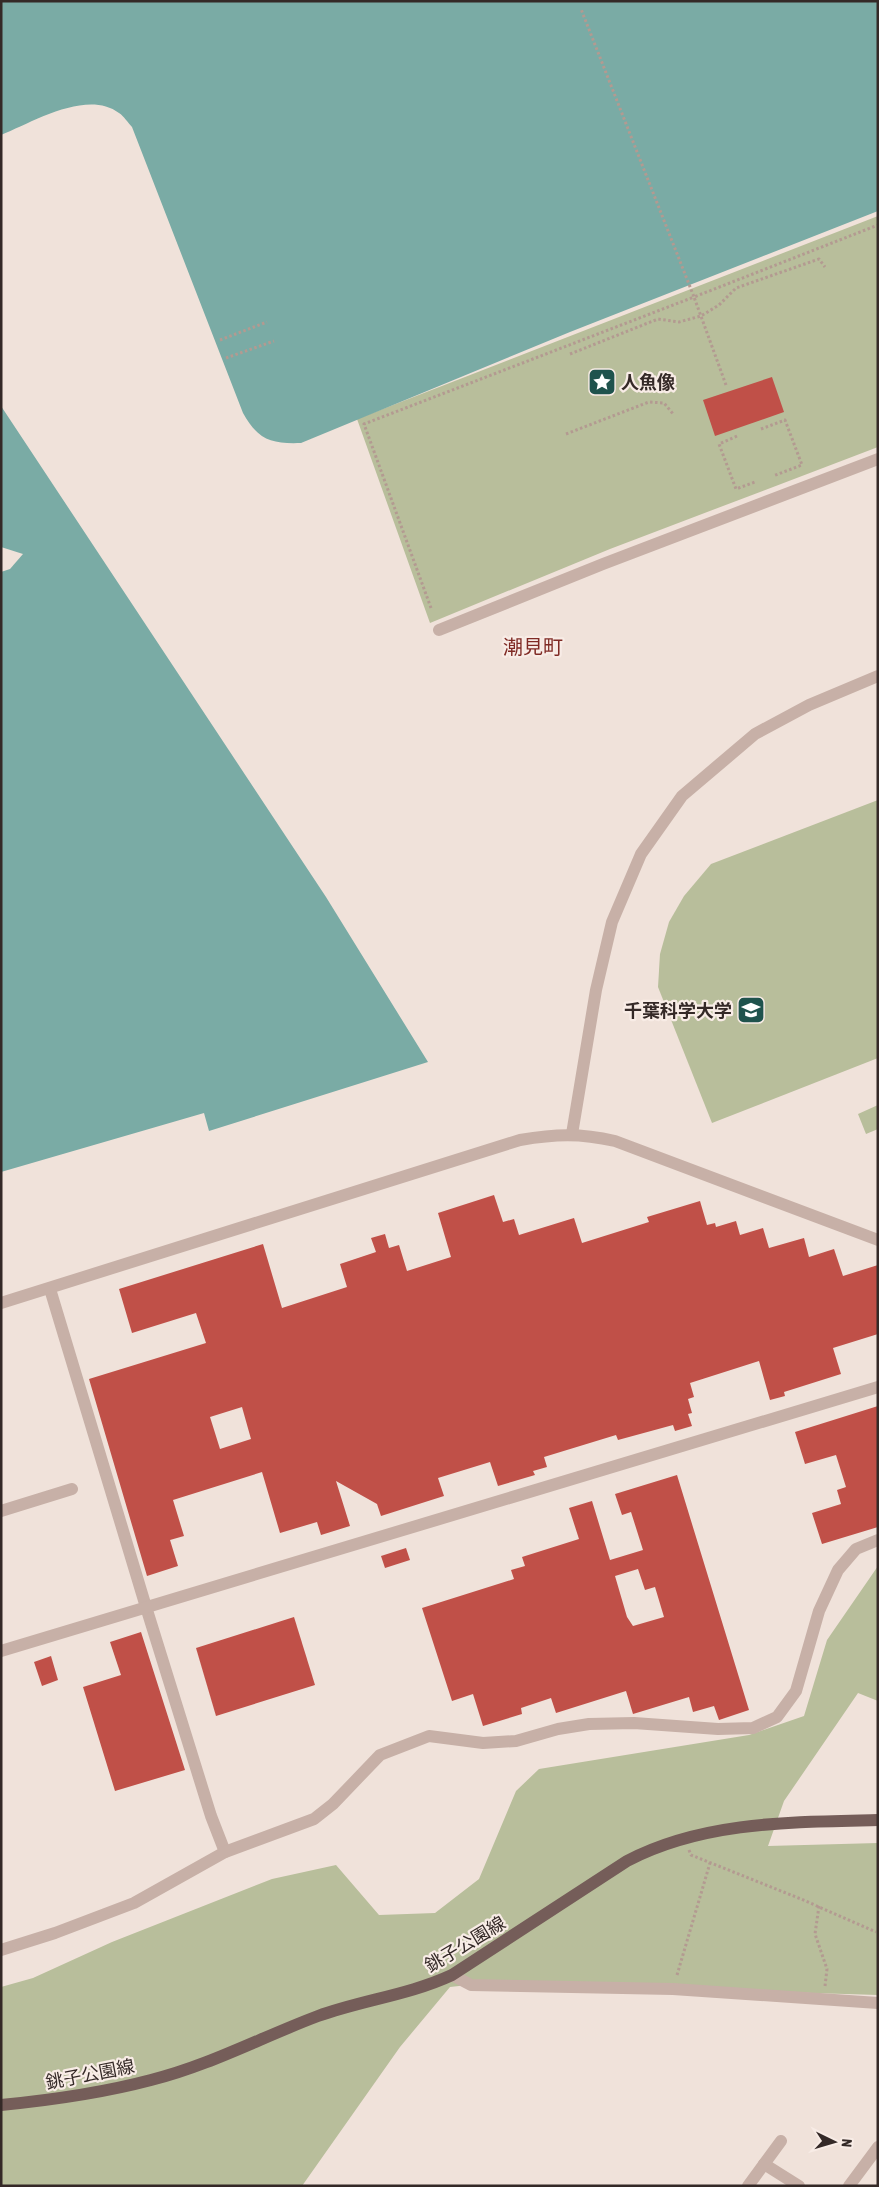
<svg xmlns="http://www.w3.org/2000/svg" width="879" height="2187" font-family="'Asap Condensed','Noto Sans JP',sans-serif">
<rect width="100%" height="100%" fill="#f0e2da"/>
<!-- green -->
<g fill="#b8be9b">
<polygon points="878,216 878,447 610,549 430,623 357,419"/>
<polygon points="878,800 878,1058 712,1123 658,987 660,954 669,922 684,896 711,864"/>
<polygon points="878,1105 878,1129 866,1134 858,1114"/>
<polygon points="878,1566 878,1701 858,1693 784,1801 768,1846 878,1843 878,1995 486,1983 450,1987 400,2047 302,2186 1,2186 1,1987 33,1978 112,1942 272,1879 336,1865 379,1915 435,1913 479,1879 516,1791 539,1769 749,1735 804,1716 827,1640"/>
</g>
<!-- water -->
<g fill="#7aaba5">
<path d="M1,1H878V211L570,332L301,443C271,444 258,440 243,413L132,127C128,123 124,116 119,113C87,89 33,122 1,135Z"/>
<polygon points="1,406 326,897 428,1062 209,1131 204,1113 1,1172"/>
</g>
<!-- pier -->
<polygon fill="#f0e2da" points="1,547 23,554 10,569 1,572"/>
<!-- building -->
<g fill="#c05048" fill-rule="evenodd">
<polygon points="772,377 784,412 715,436 703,400"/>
<path d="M494,1195L503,1222L514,1219L519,1235L574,1218L582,1243L649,1222L647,1217L700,1201L707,1225L715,1223L716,1227L736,1221L740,1235L763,1228L769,1248L804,1238L809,1257L834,1249L843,1276L878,1265V1334L833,1348L841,1374L784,1392L785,1396L770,1400L759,1361L690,1383L694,1397L688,1399L692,1413L688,1414L692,1426L675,1431L673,1425L618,1440L616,1435L544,1457L547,1467L533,1471L535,1475L498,1486L490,1462L438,1478L444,1496L381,1516L377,1504L336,1481L350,1526L321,1535L317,1522L280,1533L262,1472L173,1500L184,1536L170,1540L178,1566L147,1576L89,1379L206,1343L196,1313L132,1333L119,1289L263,1244L282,1308L347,1287L340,1264L376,1252L371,1238L385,1234L389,1248L399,1245L407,1271L451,1257L438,1213ZM242,1407L251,1439L220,1449L210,1417Z"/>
<polygon points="878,1406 878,1527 822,1544 812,1513 841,1504 837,1490 846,1487 836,1455 805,1464 795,1432"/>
<path d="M677,1475L749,1710L719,1720L714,1706L693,1712L689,1697L633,1714L626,1691L556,1713L551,1698L521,1708L522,1714L483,1726L473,1694L452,1701L422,1608L514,1579L511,1570L525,1566L522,1557L579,1539L569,1508L592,1501L610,1560L643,1550L631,1512L622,1515L615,1494ZM638,1569L645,1590L655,1587L664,1617L633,1626L627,1617L615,1576Z"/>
<polygon points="406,1548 410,1560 385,1568 381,1556"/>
<polygon points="294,1617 315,1685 216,1716 196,1648"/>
<polygon points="141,1632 185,1770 115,1791 83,1687 121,1675 110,1642"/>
<polygon points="51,1656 58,1680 42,1686 34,1662"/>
</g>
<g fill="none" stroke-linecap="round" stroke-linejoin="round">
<!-- path -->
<g stroke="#b39a91" stroke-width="3" stroke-dasharray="2.5 2.5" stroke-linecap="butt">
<polyline points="220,340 267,322"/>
<polyline points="570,354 658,319 679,322 701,316 719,305 736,288 819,259 825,267"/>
<polyline points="226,358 274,341"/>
<polyline points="726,385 694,297 878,225"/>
<polyline points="761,429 785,420 802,465 773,476"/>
<polyline points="566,434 649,402 664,403 674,415"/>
<polyline points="737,436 719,444 736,489 755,482"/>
<polyline points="431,608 364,424 694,297 581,9"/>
<polyline points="689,1850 691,1855 801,1899 876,1932"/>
<polyline points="819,1906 815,1934 827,1969 825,1986"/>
<polyline points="677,1975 710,1863"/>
</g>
<!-- minor -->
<g stroke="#c7b0a7" stroke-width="12">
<polyline points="439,630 603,564 878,459"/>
<polyline points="572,1134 596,990 612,922 641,854 682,796 755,734 809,705 878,676"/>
<polyline points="50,1289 146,1607 211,1816 225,1852"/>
<path d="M1,1303L520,1140C555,1134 580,1133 615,1141L878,1240"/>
<polyline points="1,1511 72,1489"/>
<polyline points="1,1651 878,1387"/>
<polyline points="1,1950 55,1933 134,1903 225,1852 314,1819 333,1804 380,1755 429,1736 483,1743 516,1741 558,1729 589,1724 634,1723 718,1729 753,1728 777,1717 796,1691 819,1611 838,1570 856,1549 878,1540"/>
<polyline points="452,1975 471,1985 673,1989 878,2003"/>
<polyline points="764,2164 799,2186"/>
<polyline points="748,2186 781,2141"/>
<polyline points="849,2186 878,2147"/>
</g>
<!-- major -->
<path stroke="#755d59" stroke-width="12" d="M1,2105C52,2100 102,2093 151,2080C208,2066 262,2037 318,2016C362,2000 409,1995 452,1975L627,1861C703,1821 793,1822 878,1820"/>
</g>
<!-- icons -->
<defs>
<symbol id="sight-square" viewBox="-11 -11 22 22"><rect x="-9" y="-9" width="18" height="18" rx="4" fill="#1f534d" stroke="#f8ece6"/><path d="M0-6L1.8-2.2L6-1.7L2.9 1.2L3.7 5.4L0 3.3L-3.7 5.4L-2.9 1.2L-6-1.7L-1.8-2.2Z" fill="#fff"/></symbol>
<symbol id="university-square" viewBox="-11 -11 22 22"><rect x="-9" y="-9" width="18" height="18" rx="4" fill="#1f534d" stroke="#f8ece6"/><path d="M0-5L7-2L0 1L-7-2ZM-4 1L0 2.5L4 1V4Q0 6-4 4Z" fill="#fff"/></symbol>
</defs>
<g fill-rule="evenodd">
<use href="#sight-square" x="586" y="366" width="32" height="32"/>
<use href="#university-square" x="735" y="994" width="32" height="32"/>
</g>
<g text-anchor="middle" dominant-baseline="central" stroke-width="4.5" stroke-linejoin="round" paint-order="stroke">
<!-- poi labels -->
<g font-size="18" font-weight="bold" fill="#342927" stroke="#f8ece6" text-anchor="start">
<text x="621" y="382">人魚像</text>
<text x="732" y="1010" text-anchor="end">千葉科学大学</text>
</g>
<!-- street labels -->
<g font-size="18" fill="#342927" stroke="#f8ece6">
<text transform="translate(465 1944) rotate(-31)">銚子公園線</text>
<text transform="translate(90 2074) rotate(-11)">銚子公園線</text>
</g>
<!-- quarter labels -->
<g font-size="20" fill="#7f2a24" stroke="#f8ece6">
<text x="533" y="646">潮見町</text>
</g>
</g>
<!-- border -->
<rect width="879" height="2187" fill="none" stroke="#342927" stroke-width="5"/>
<!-- north arrow -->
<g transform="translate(834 2142) rotate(95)" stroke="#f8ece6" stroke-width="4" paint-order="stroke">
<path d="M0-4L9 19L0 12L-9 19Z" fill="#342927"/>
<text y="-8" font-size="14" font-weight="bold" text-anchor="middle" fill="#342927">N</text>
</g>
</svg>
